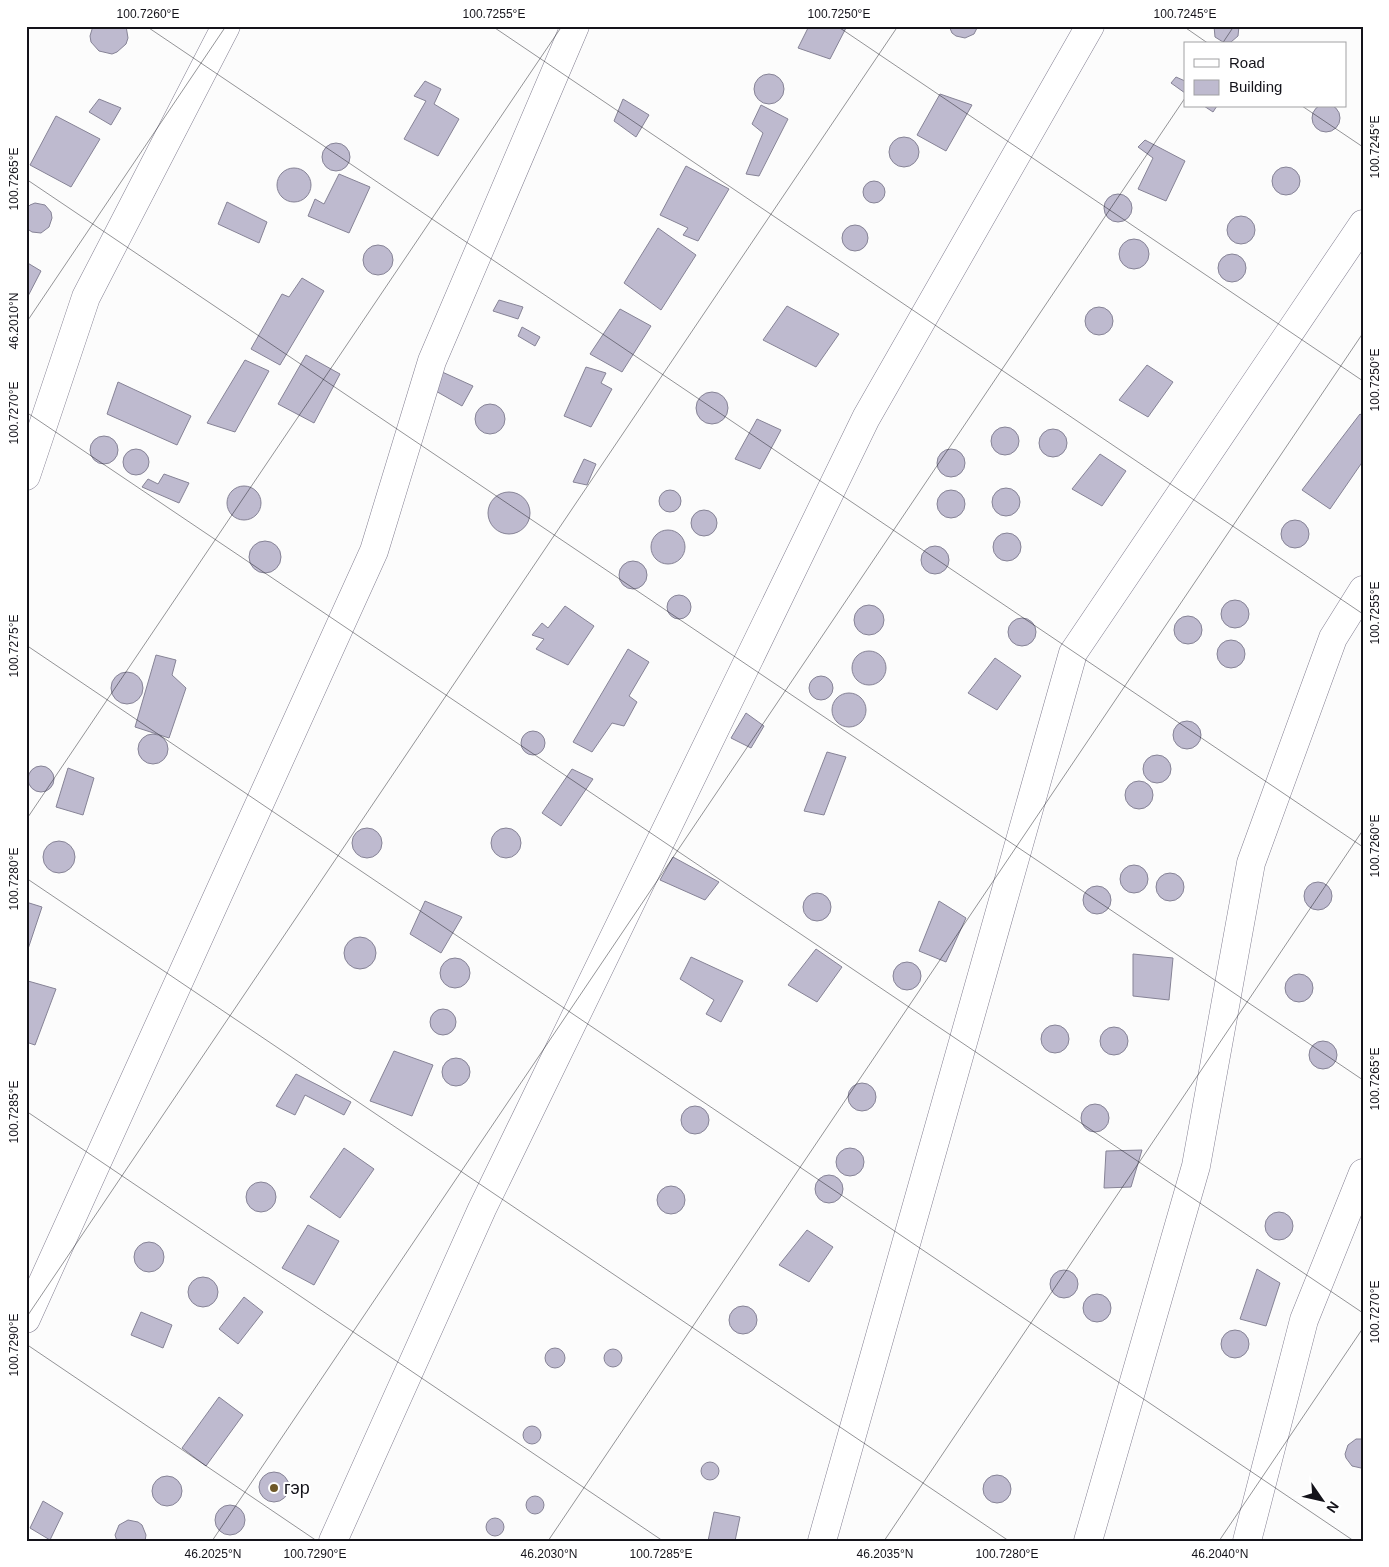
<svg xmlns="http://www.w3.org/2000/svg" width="1389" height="1567" font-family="Arial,sans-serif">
<rect width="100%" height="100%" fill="#fcfcfc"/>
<!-- building -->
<g fill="#bebacf" stroke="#868396">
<polygon points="93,26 126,26 128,38 126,44 117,52 112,54 99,51 91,42 90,36"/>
<polygon points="809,26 847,26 830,59 798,48"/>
<polygon points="949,26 978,26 974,34 965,38 956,36 952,33"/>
<polygon points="1214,26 1239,26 1238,36 1231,42 1223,42 1215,37"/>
<circle cx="769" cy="89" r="15"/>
<polygon points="1176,77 1185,81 1185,93 1171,83"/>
<polygon points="425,81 441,89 434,104 459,119 438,156 404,139 426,101 414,96"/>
<polygon points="940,94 972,105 946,151 917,135"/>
<polygon points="99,99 121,108 111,125 89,112"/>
<polygon points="623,99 649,115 636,137 614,121"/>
<circle cx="1326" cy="118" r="14"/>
<polygon points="761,105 788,119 759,176 746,174 763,133 752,124"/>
<polygon points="1204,106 1217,106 1213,112"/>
<polygon points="56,116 100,139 71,187 30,165"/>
<circle cx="904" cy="152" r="15"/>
<polygon points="1145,140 1185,161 1166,201 1138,189 1153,158 1138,147"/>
<circle cx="336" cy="157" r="14"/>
<polygon points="686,166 729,189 698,241 683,235 688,228 660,215"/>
<circle cx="1286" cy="181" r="14"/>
<circle cx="294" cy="185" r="17"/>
<polygon points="339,174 370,187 349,233 308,216 315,199 324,204"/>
<circle cx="874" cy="192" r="11"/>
<circle cx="1118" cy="208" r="14"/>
<polygon points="227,202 267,222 259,243 218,224"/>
<polygon points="35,203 45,205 51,212 52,218 49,227 41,233 32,232 26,228 26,209 30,205"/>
<circle cx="1241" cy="230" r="14"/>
<circle cx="855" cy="238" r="13"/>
<polygon points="658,228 696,255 661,310 624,283"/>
<circle cx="1134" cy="254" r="15"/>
<circle cx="378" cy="260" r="15"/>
<circle cx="1232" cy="268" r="14"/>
<polygon points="26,262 41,271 26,300"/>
<polygon points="302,278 324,291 280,365 251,349 282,294 289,297"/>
<polygon points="499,300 523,307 518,319 493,311"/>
<polygon points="787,306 839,334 816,367 763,340"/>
<circle cx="1099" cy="321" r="14"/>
<polygon points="620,309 651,326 622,372 590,354"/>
<polygon points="522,327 540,337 535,346 518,336"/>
<polygon points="306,355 340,374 314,423 278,404"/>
<polygon points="245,360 269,371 235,432 207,423"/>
<polygon points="1147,365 1173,382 1148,417 1119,400"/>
<polygon points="586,367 606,373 601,383 612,389 591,427 564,416"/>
<polygon points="440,371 473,386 462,406 434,390"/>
<polygon points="118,382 191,416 177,445 107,414"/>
<circle cx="712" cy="408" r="16"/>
<circle cx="490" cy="419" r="15"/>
<polygon points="1360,414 1363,416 1363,461 1330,509 1302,490"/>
<polygon points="757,419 781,430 760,469 735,459"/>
<circle cx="1005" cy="441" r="14"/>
<circle cx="1053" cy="443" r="14"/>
<circle cx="104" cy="450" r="14"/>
<circle cx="951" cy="463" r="14"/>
<circle cx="136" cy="462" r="13"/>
<polygon points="1100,454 1126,471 1102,506 1072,489"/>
<polygon points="584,459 596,464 587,485 573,482"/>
<polygon points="164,474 189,483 179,503 142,487 148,479 158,484"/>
<circle cx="244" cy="503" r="17"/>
<circle cx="1006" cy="502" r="14"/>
<circle cx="951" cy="504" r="14"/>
<circle cx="670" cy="501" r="11"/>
<circle cx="509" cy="513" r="21"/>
<circle cx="704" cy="523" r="13"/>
<circle cx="1295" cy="534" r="14"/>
<circle cx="668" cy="547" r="17"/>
<circle cx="1007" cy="547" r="14"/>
<circle cx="265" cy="557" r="16"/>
<circle cx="935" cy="560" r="14"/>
<circle cx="633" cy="575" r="14"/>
<circle cx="679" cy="607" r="12"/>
<circle cx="1235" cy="614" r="14"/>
<circle cx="869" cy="620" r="15"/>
<polygon points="565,606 594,626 568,665 536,649 544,639 532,635 542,623 548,628"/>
<circle cx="1188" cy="630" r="14"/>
<circle cx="1022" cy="632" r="14"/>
<circle cx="1231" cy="654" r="14"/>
<polygon points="628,649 649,662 629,696 637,702 624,726 612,723 592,752 573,742"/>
<circle cx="869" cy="668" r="17"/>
<polygon points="156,655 176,660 172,675 186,688 169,738 135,727"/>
<polygon points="995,658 1021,676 997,710 968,693"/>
<circle cx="127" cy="688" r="16"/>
<circle cx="821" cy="688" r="12"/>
<circle cx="849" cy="710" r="17"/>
<polygon points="746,713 764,726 751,748 731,738"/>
<circle cx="1187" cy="735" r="14"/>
<circle cx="533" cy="743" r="12"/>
<circle cx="153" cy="749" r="15"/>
<polygon points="827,752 846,757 824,815 804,811"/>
<circle cx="1157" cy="769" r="14"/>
<circle cx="41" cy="779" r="13"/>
<polygon points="68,768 94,778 83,815 56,807"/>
<polygon points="572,769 593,779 561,826 542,813"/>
<circle cx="1139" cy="795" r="14"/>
<circle cx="367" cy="843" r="15"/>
<circle cx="506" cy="843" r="15"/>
<circle cx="59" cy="857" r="16"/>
<polygon points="673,857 719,882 705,900 660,880"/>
<circle cx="1134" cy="879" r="14"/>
<circle cx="1170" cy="887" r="14"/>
<circle cx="1318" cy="896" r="14"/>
<circle cx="1097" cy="900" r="14"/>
<circle cx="817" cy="907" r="14"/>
<polygon points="425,901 462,917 441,953 410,934"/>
<polygon points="939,901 966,918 946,962 919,951"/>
<polygon points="26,902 42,907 27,952 26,952"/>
<circle cx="360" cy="953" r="16"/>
<polygon points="816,949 842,967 817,1002 788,985"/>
<polygon points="1133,954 1173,958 1169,1000 1133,996"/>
<polygon points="691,957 743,981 721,1022 706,1014 714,1000 680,979"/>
<circle cx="455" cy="973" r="15"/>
<circle cx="907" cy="976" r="14"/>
<circle cx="1299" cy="988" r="14"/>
<polygon points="28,981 56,989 35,1045 26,1042 26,985"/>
<circle cx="443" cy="1022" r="13"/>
<circle cx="1055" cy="1039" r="14"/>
<circle cx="1114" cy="1041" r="14"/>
<circle cx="1323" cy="1055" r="14"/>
<polygon points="394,1051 433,1065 412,1116 370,1101"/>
<circle cx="456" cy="1072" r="14"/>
<polygon points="296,1074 351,1102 344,1115 305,1095 295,1115 276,1106"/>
<circle cx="862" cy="1097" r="14"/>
<circle cx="1095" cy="1118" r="14"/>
<circle cx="695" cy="1120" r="14"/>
<circle cx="850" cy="1162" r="14"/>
<polygon points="344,1148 374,1169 340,1218 310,1197"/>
<polygon points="1142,1150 1131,1187 1104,1188 1106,1151"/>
<circle cx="829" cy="1189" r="14"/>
<circle cx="261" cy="1197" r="15"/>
<circle cx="671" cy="1200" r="14"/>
<circle cx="1279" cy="1226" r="14"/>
<polygon points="308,1225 339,1241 314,1285 282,1268"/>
<polygon points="807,1230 833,1247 809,1282 779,1265"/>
<circle cx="149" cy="1257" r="15"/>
<polygon points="1257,1269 1280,1283 1266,1326 1240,1319"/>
<circle cx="1064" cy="1284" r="14"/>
<circle cx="203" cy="1292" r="15"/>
<circle cx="1097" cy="1308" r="14"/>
<polygon points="244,1297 263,1312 238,1344 219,1329"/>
<circle cx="743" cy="1320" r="14"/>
<polygon points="141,1312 172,1325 163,1348 131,1335"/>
<circle cx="1235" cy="1344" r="14"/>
<circle cx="555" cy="1358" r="10"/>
<circle cx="613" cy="1358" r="9"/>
<polygon points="219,1397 243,1415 206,1466 182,1448"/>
<circle cx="532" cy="1435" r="9"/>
<polygon points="1356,1439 1363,1439 1363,1468 1361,1468 1352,1466 1346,1458 1345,1454 1348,1445"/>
<circle cx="710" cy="1471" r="9"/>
<circle cx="274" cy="1487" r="15"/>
<circle cx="997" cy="1489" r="14"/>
<circle cx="167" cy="1491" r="15"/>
<circle cx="535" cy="1505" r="9"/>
<polygon points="43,1501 63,1513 50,1540 30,1528"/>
<circle cx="230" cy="1520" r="15"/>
<polygon points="714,1512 740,1517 735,1541 708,1541"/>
<circle cx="495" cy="1527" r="9"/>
<polygon points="128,1520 138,1522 142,1525 146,1535 145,1541 117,1541 115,1535 119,1525"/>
</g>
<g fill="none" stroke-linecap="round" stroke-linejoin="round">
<defs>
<g id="minor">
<polyline points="26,476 86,297 226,26"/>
<polyline points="26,1319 374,551 432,361 575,26"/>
<polyline points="333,1541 482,1209 866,418 1090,26"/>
<polyline points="822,1541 1073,653 1363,224"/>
<polyline points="1088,1541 1196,1166 1251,863 1333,638 1363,590"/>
<polyline points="1247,1541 1304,1320 1363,1173"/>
</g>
</defs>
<!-- minor casing -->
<use href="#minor" stroke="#827e91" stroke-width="29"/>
<!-- minor -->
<use href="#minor" stroke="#fff" stroke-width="28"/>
</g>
<!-- ticks -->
<path fill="none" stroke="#14131a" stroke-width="1" stroke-opacity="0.45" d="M146,26L1363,847M492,26L1363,614M837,26L1363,381M1183,26L1209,44M1222,44L1234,26M1302,106L1363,147M26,179L1363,1080M26,323L226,26M26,412L1363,1313M26,645L1354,1541M26,820L562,26M26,878L1009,1541M26,1111L663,1541M26,1318L898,26M26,1344L317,1541M212,1541L1185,98M548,1541L1363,333M884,1541L1363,830M1219,1541L1363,1328"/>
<!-- markers -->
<circle fill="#6e5828" stroke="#fff" stroke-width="2" cx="274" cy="1488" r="5"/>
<g text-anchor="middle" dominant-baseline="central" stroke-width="4" stroke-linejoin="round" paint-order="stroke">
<!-- poi labels -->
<g font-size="18" fill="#14131a" stroke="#fff" text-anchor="start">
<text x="284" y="1488">гэр</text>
</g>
</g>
<!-- border -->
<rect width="1389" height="1567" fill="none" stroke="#ffffff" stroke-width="55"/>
<!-- legend -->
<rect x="1184" y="42" width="162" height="65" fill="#ffffff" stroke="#a1a1a3"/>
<rect x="1194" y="59" width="25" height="8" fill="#ffffff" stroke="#a1a1a3"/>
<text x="1229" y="68" font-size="15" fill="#14131a">Road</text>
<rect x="1194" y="80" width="25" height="15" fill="#bebacf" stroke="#a1a1a3"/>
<text x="1229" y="92" font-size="15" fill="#14131a">Building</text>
<!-- north arrow -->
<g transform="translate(1322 1500) rotate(124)" stroke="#ffffff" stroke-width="4" paint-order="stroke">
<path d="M0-4L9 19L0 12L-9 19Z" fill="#14131a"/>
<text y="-8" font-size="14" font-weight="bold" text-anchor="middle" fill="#14131a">N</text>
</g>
<rect x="28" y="28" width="1334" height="1512" fill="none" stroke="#14131a" stroke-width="2"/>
<g font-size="12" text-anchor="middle" fill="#14131a">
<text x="148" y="18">100.7260°E</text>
<text x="494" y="18">100.7255°E</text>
<text x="839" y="18">100.7250°E</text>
<text x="1185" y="18">100.7245°E</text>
<text transform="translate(1375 147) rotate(-90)" y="4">100.7245°E</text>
<text transform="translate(14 179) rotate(-90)" y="4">100.7265°E</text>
<text transform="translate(14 321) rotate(-90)" y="4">46.2010°N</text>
<text transform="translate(1375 380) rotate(-90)" y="4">100.7250°E</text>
<text transform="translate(14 413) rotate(-90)" y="4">100.7270°E</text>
<text transform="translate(1375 613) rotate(-90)" y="4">100.7255°E</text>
<text transform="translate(14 646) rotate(-90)" y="4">100.7275°E</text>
<text transform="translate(1375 846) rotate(-90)" y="4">100.7260°E</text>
<text transform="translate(14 879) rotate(-90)" y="4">100.7280°E</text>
<text transform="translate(1375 1079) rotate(-90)" y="4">100.7265°E</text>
<text transform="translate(14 1112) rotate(-90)" y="4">100.7285°E</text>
<text transform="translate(1375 1312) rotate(-90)" y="4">100.7270°E</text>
<text transform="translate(14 1345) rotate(-90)" y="4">100.7290°E</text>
<text x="213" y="1558">46.2025°N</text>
<text x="315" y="1558">100.7290°E</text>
<text x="549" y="1558">46.2030°N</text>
<text x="661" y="1558">100.7285°E</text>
<text x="885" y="1558">46.2035°N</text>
<text x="1007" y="1558">100.7280°E</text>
<text x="1220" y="1558">46.2040°N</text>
</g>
</svg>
